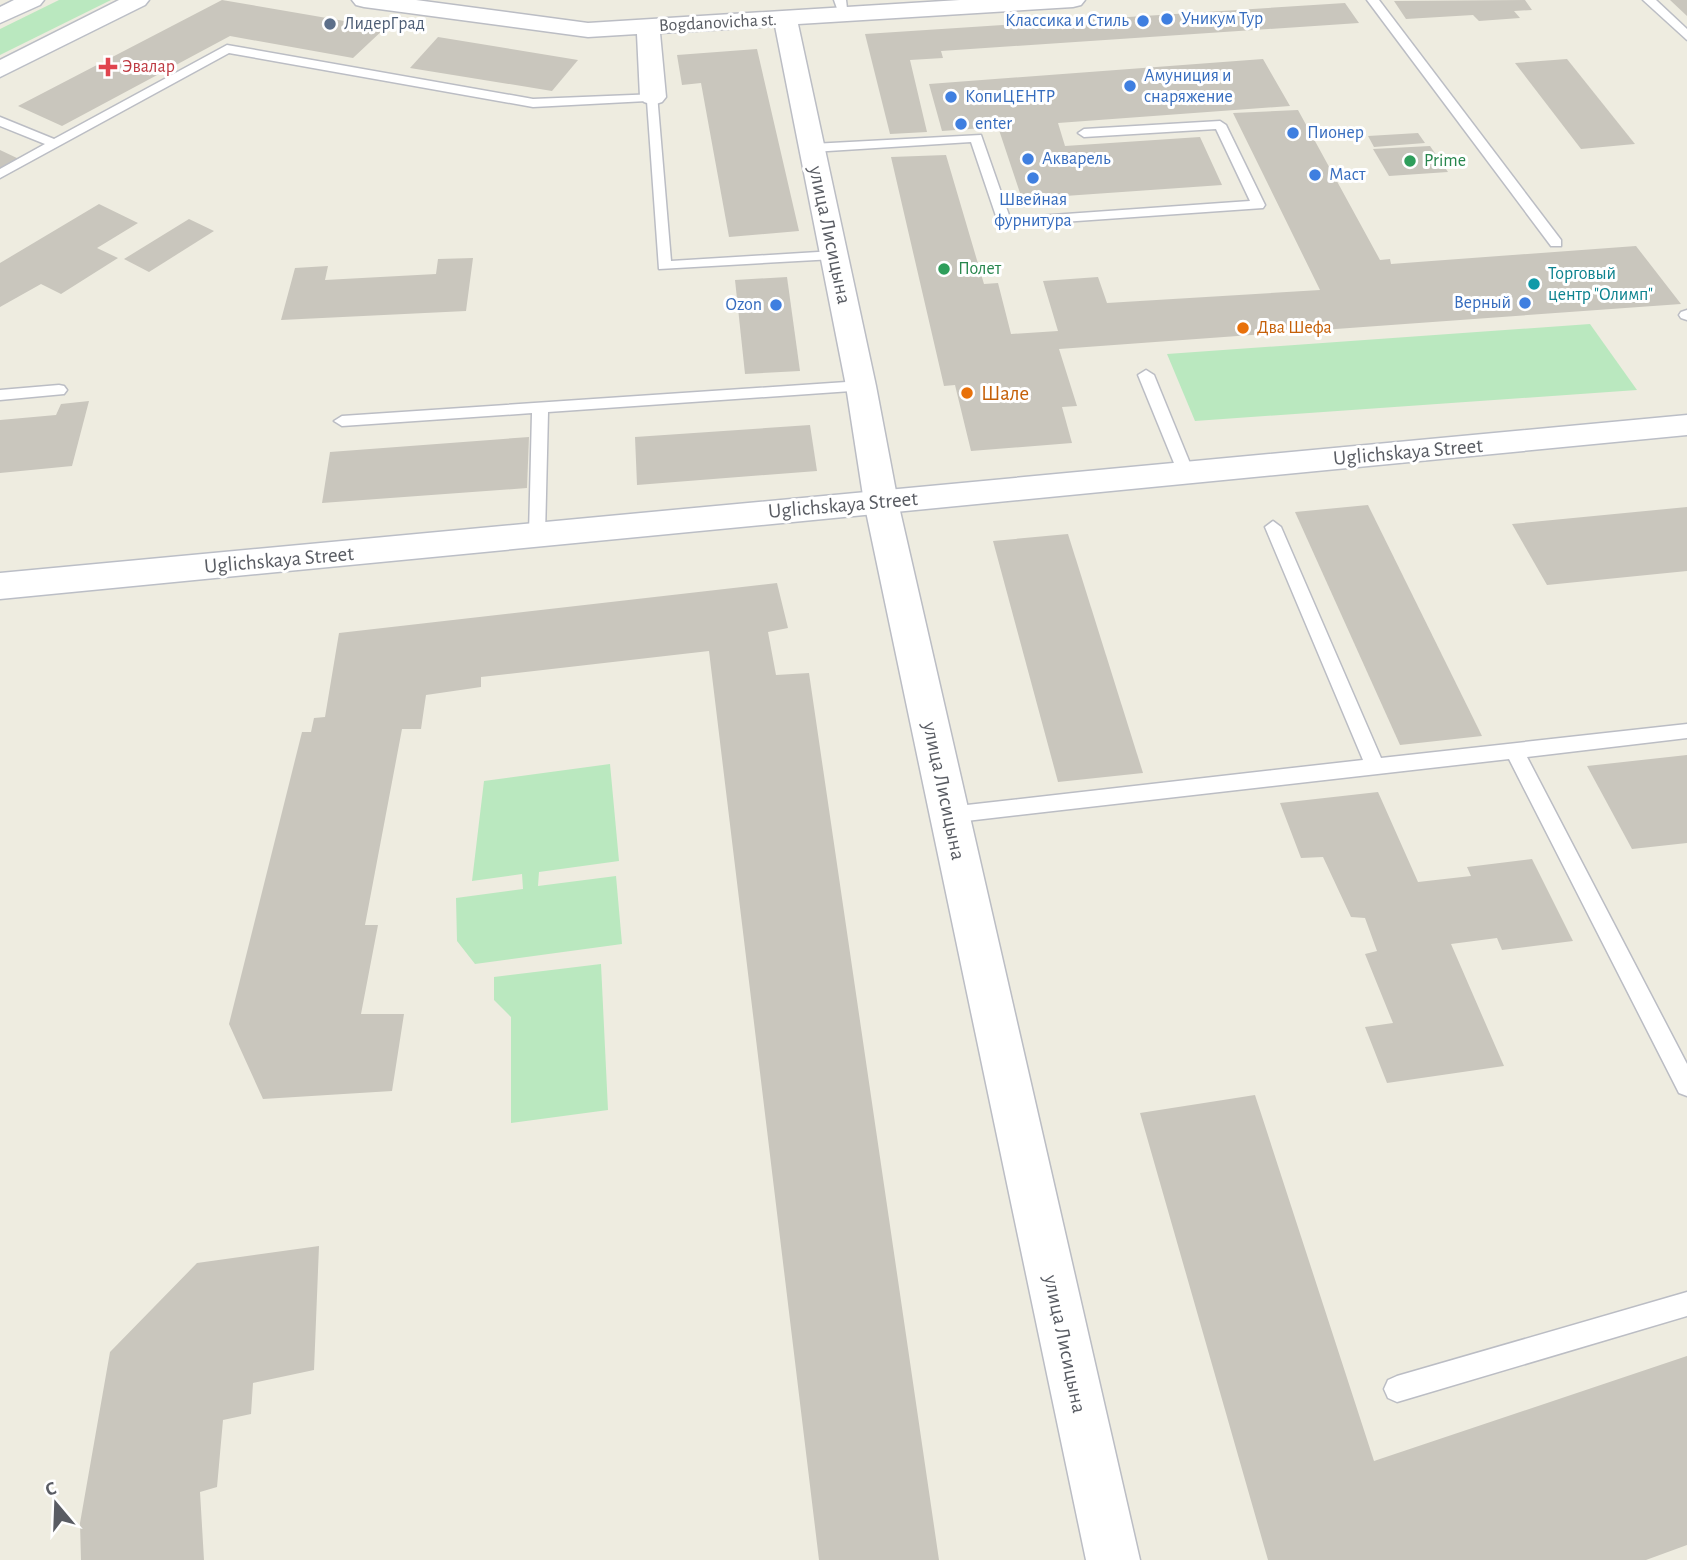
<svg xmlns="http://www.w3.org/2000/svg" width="1687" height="1560" font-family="'Alegreya Sans',sans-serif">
<rect width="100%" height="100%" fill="#eeece0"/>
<!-- green -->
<g fill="#bae8bf">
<polygon points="59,0 111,0 0,55 0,29"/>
<polygon points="1590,324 1637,390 1195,421 1167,354"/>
<polygon points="610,764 619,861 539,872 538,886 616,876 622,944 475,964 457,941 456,898 523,889 522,874 472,881 484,781"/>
<polygon points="601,964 608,1110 511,1123 511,1017 494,1000 494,977"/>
</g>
<!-- building -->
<g fill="#c9c6bd">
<polygon points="222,0 385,28 353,58 230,36 62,126 18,106"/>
<polygon points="1525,0 1532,10 1514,11 1520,18 1479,21 1473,15 1406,19 1394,1"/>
<polygon points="1670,0 1687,0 1687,16"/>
<polygon points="1345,3 1359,23 941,51 943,58 910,60 927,132 890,134 865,34"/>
<polygon points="438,37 578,60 552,91 410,68"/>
<polygon points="757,49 799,231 729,237 701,83 682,85 677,55"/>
<polygon points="1263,59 1290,106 1058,123 1065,146 1200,137 1222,185 1022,199 998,127 942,131 929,84"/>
<polygon points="1567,59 1635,144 1581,149 1515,63"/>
<polygon points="1298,110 1380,260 1390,259 1391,264 1636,246 1681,304 1059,349 1077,406 1062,407 1072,443 971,451 955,385 944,386 891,157 946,155 984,284 998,283 1011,334 1058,331 1043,281 1098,277 1107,303 1320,290 1233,113"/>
<polygon points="1418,133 1425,143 1374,147 1368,136"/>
<polygon points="1430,146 1448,172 1389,176 1373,149"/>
<polygon points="0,150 19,159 0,169"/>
<polygon points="99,204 138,223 97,248 118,258 61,294 41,284 0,307 0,263"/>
<polygon points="189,219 214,231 149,272 124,259"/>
<polygon points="473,258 466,311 281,320 295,268 328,266 325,280 436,274 438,259"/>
<polygon points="787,277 800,371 745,374 735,280"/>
<polygon points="89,401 72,466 0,473 0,420 56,415 61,404"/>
<polygon points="810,425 817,471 637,485 635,437"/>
<polygon points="529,437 527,488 322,503 330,452"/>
<polygon points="1368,505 1482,736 1400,745 1295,512"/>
<polygon points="1687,507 1687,571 1547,585 1512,524"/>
<polygon points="1068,534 1143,773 1058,782 993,541"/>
<polygon points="777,583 788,628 768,632 776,675 809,673 939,1560 819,1560 709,651 481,677 481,687 426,695 421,729 402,729 365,925 378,925 361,1014 404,1014 392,1091 263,1099 229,1024 302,732 311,732 314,718 325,717 339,633"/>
<polygon points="1687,755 1687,843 1632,849 1587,766"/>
<polygon points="1378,792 1418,882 1471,876 1467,867 1532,859 1573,941 1502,950 1497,938 1451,944 1504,1066 1387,1083 1365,1027 1393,1023 1365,954 1377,951 1365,918 1351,917 1323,857 1301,858 1280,803"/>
<polygon points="1255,1095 1374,1461 1687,1356 1687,1545 1646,1560 1268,1560 1140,1113"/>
<polygon points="319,1246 314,1370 253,1383 251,1414 223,1420 217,1487 200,1492 204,1560 81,1560 80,1523 110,1352 197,1263"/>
</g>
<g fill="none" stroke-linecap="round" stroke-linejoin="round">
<defs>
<g id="lane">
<polygon points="834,0 846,0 848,17 840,17"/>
<polygon points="1367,0 1379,0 1561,240 1561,246 1551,246"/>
<polygon points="1643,0 1656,0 1687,29 1687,40"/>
<polygon points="227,45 533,99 657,94 671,261 834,251 841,255 834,259 659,269 647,101 533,107 229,53 0,178 0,169 45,144 0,126 0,117 54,139"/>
<polygon points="1220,121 1226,125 1265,205 1263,208 1005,226 998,222 971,142 812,152 805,148 812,144 981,135 1010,218 1250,201 1216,129 1084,137 1078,133 1084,129"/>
<polygon points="1687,310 1687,320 1681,318 1679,315 1681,312"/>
<polygon points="1146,370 1154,375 1194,473 1192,477 1180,477 1178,473 1138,375"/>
<polygon points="861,381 869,386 866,390 548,412 545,535 537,541 529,535 532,413 342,426 334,421 342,416"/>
<polygon points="59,385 64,386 67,390 64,394 0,400 0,390"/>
<polygon points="1273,521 1281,527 1381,758 1687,724 1687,738 1527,757 1687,1064 1687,1096 1679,1093 1509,759 949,823 942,821 939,815 942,809 949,807 1363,760 1265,527"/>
<polygon points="1687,1292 1687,1316 1397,1402 1388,1398 1384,1389 1388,1380 1397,1376"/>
</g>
<polygon id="street" points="352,0 416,0 588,23 960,0 1085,0 1081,5 1073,7 798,24 876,386 898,502 1140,1560 1086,1560 864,502 846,386 775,26 660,33 666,97 662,102 653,105 644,102 640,97 637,34 588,37 364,7 356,5"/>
<g id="secondary">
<polygon points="14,0 44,0 40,5 0,23 0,7"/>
<polygon points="119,0 149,0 145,5 0,77 0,60"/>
<polygon points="1687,415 1687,435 0,599 0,573"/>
</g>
</defs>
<!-- lane casing -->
<use href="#lane" stroke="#bbbdc4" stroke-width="3"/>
<!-- street casing -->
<use href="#street" stroke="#bbbdc4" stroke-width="3"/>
<!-- secondary casing -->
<use href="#secondary" stroke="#bbbec6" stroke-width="3"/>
<!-- lane -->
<use href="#lane" fill="#fff" fill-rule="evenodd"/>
<!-- street -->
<use href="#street" fill="#fff" fill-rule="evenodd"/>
<!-- secondary -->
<use href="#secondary" fill="#fff" fill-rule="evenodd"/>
</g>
<!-- markers -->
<g fill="#3f7fe0" stroke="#fff" stroke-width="2.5">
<circle cx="1167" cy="19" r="7"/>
<circle cx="1143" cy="21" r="7"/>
<circle cx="1130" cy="86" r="7"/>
<circle cx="951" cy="97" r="7"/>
<circle cx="961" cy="124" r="7"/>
<circle cx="1293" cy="133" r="7"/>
<circle cx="1028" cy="159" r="7"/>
<circle cx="1315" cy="175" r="7"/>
<circle cx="1033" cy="178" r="7"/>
<circle cx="1525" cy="303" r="7"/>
<circle cx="776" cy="305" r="7"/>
</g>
<circle fill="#5c6f8a" stroke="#fff" stroke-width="2.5" cx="330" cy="24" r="7"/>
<path fill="#e0444e" stroke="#fff" stroke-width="2.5" d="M104.5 56.5h7v7h7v7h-7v7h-7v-7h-7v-7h7z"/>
<g fill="#2e9e5b" stroke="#fff" stroke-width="2.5">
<circle cx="1410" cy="161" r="7"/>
<circle cx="944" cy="269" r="7"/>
</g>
<circle fill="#0f9aa8" stroke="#fff" stroke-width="2.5" cx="1534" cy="284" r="7"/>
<g fill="#e8710a" stroke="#fff" stroke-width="2.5">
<circle cx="1243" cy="328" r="7"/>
<circle cx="967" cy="393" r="7"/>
</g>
<g text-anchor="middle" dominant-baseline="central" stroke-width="6" stroke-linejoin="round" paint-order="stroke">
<!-- far-shop labels -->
<g font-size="18" fill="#366cbe" stroke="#fff" text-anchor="start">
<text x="1181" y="19">Уникум Тур</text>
<text x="1129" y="21" text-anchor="end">Классика и Стиль</text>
<text x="1144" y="76">Амуниция и<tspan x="1144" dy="21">снаряжение</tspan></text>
<text x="965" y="97">КопиЦЕНТР</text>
<text x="975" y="124">enter</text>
<text x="1307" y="133">Пионер</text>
<text x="1042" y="159">Акварель</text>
<text x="1329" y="175">Маст</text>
<text x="1033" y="200" text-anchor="middle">Швейная<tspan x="1033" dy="21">фурнитура</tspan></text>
<text x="1511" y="303" text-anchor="end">Верный</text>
<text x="762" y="305" text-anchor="end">Ozon</text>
</g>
<!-- far-street labels -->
<g font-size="18" fill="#595c63" stroke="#fff">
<text transform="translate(718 23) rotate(-3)">Bogdanovicha st.</text>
</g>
<!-- far-service labels -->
<g font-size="18" fill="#4e5e75" stroke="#fff" text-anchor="start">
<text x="344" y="24">ЛидерГрад</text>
</g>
<!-- far-health labels -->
<g font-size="18" fill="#be3a42" stroke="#fff" text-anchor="start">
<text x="122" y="67">Эвалар</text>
</g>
<!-- far-leisure labels -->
<g font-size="18" fill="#27864d" stroke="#fff" text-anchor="start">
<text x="1424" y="161">Prime</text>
<text x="958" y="269">Полет</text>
</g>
<!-- far-culture labels -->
<g font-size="18" fill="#0d838f" stroke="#fff" text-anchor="start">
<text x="1548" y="274">Торговый<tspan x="1548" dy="21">центр "Олимп"</tspan></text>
</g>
<!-- far-food labels -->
<g font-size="18" fill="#c56008" stroke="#fff" text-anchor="start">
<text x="1257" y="328">Два Шефа</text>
</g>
<!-- street labels -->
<g font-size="21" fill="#595c63" stroke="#fff">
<text transform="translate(830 235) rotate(78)">улица Лисицына</text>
<text transform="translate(1408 452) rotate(-5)">Uglichskaya Street</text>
<text transform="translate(843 505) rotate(-5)">Uglichskaya Street</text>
<text transform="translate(279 560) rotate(-5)">Uglichskaya Street</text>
<text transform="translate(944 791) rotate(78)">улица Лисицына</text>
<text transform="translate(1065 1344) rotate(78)">улица Лисицына</text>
</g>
<!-- food labels -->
<g font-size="21" fill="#c56008" stroke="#fff" text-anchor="start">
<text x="981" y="393">Шале</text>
</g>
</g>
<!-- north arrow -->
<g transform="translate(56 1504) rotate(341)" stroke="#ffffff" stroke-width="5" paint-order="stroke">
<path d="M0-5L12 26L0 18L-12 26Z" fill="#595c63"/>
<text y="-10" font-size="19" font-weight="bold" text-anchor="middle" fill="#595c63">С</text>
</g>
</svg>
